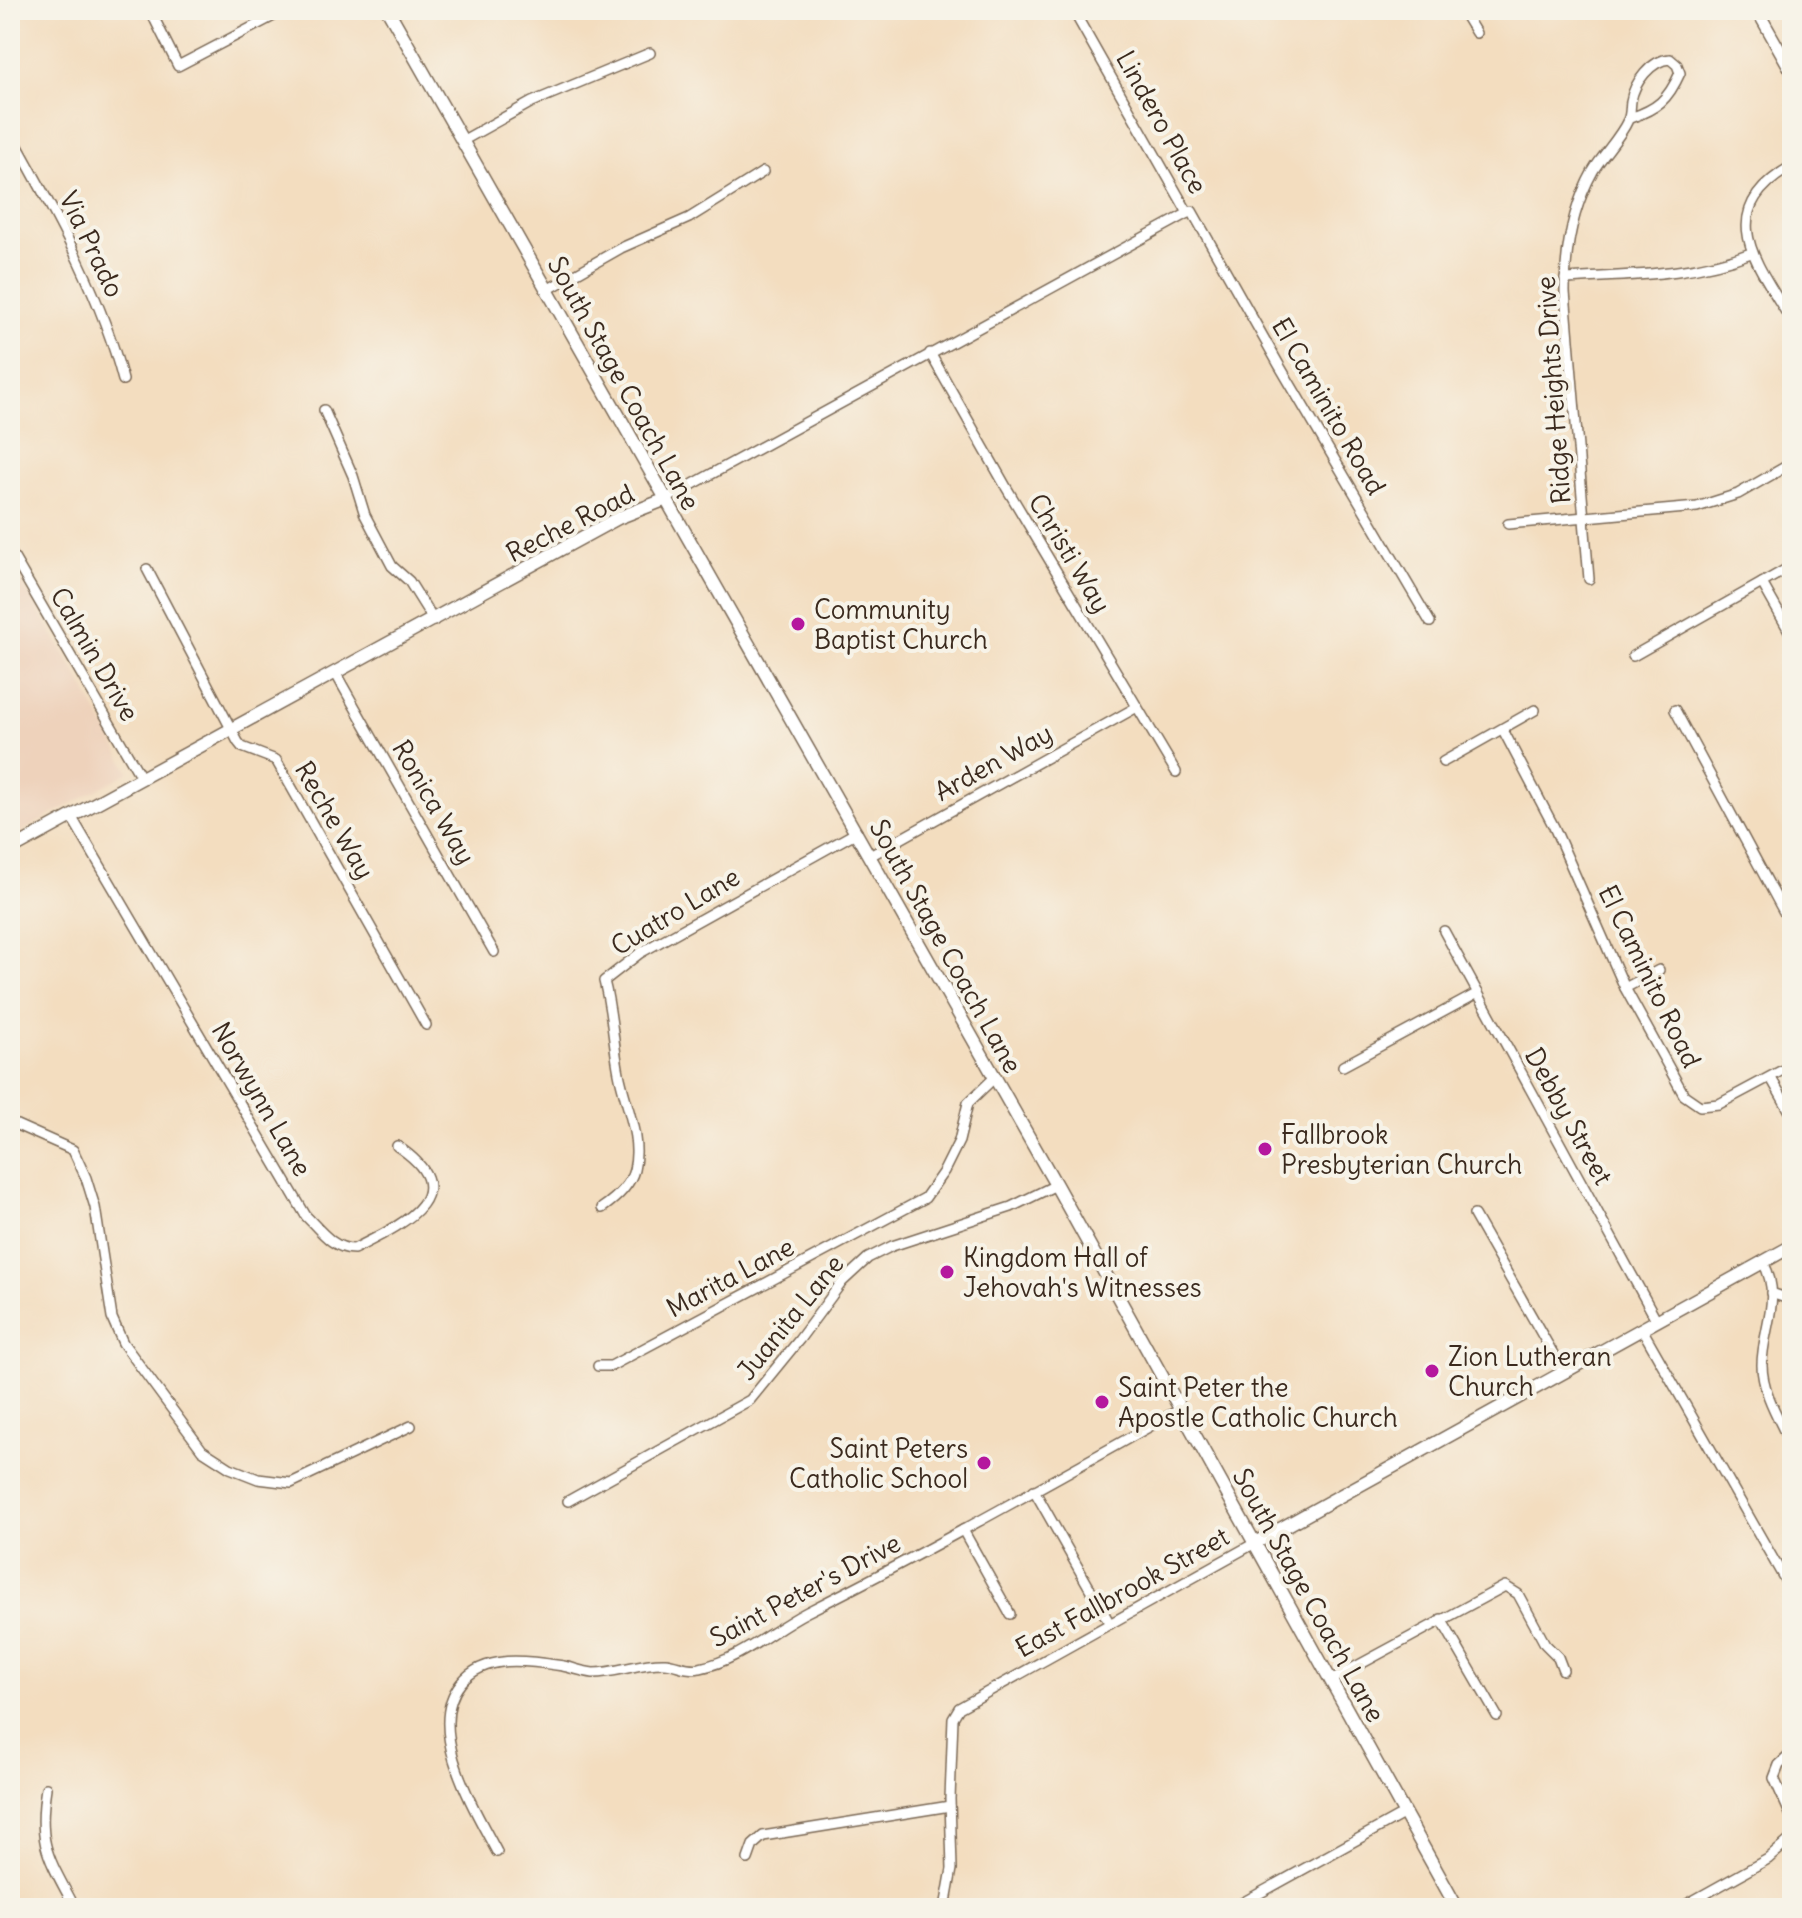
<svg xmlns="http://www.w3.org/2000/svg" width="1802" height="1918" font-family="Delius,sans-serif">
<rect width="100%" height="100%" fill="#f7f3e8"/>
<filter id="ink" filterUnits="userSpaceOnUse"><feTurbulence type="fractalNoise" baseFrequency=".0125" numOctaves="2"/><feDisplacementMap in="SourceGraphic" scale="16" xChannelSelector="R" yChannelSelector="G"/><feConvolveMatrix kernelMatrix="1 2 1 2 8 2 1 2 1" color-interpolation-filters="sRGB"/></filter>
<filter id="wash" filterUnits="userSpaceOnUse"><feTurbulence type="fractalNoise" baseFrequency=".006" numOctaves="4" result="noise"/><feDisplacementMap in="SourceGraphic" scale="32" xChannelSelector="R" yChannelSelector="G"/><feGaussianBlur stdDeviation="1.8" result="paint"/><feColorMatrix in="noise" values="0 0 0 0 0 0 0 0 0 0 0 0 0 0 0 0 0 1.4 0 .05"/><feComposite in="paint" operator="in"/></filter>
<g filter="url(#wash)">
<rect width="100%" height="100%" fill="#f3ddbf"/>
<!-- built -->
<polygon fill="#eed2bb" points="10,562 80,680 129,772 10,838"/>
</g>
<g filter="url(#ink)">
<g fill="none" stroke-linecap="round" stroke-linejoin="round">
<defs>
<g id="minor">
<polyline points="150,10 178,66 285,10"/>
<polyline points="1073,10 1188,213"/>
<polyline points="1462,10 1476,33"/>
<path d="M10,132C54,212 100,291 123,380"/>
<polyline points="462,141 532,102 650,53"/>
<path d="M1792,166C1711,212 1758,264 1792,322"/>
<path d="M1565,279C1628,275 1692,276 1751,253"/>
<polyline points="547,290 621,248 689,218 763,172"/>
<polyline points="930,353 1006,487 1176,772"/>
<polyline points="324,410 353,476 365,515 392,566 409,581 434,621"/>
<polyline points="664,500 1192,211 1279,365 1430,622"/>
<polyline points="1508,524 1697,507 1738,494 1792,463"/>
<polyline points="10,551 142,779"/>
<polyline points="147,569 238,742 242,747 276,760 426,1025"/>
<path d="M1589,579L1565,292C1565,251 1573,207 1593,171C1603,154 1620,138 1628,120C1631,114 1630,107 1631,101C1634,83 1651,60 1670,59L1677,65L1680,73C1668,100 1657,109 1630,118"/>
<polyline points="1762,583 1792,636"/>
<polyline points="1633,656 1792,566"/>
<polyline points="336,674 494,952"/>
<polyline points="1675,710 1792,927"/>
<polyline points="1503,730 1554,827 1625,988 1684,1095 1700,1106 1719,1104 1792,1065"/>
<polyline points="1443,762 1535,710"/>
<path d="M71,816L306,1216C320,1230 333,1249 354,1249C399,1226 471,1195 397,1146"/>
<polyline points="870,856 1137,707"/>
<polyline points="1444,931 1657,1321"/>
<polyline points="1625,988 1659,970"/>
<polyline points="1343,1066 1478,993"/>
<polyline points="1771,1078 1792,1115"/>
<polyline points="10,1122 73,1150 86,1178 95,1207 112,1318 123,1343 202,1450 230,1468 258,1479 291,1483 411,1426"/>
<path d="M602,1208C615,1199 630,1186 634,1170C642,1137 625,1105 619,1073C613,1042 612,1011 604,981L640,953L857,832"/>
<polyline points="1474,1215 1564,1373"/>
<path d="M1763,1262C1783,1299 1762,1329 1762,1365C1762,1393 1781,1422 1792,1447"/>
<polyline points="1771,1293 1792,1300"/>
<polyline points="1642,1329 1792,1592"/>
<polyline points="598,1366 611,1366 925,1198 944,1171 959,1141 968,1103 995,1077"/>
<polyline points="1034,1490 1110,1624"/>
<polyline points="568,1501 750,1400 799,1340 842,1282 868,1258 892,1246 1011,1207 1056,1185"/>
<polyline points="963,1530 1010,1614"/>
<polyline points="1441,1619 1497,1716"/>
<polyline points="1331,1680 1505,1586 1518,1594 1545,1644 1558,1657 1563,1670"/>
<polyline points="1792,1753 1779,1765 1774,1778 1792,1818"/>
<path d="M46,1788C37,1846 49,1858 75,1908"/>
<path d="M497,1852C475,1810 424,1728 461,1683C485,1653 530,1661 563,1666C573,1668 583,1672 593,1673C617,1673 640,1662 665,1663C677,1664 688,1671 700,1668C740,1660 772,1630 807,1612C934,1548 1057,1478 1181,1409"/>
<polyline points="748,1859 753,1845 763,1836 950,1806"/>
<polyline points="945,1908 952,1869 950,1799 953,1718 959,1708 1255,1543"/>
<polyline points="1233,1908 1405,1813"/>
<polyline points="1680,1908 1768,1859 1792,1838"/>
</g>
<polyline id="tertiary" points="1757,10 1792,72"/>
<g id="secondary">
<polyline points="388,10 1056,1185 1457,1908"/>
<polyline points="10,850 618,518 664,500"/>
<polyline points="1255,1543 1792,1246"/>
</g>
</defs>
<!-- minor casing -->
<use href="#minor" stroke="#7b6956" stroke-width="12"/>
<!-- tertiary casing -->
<use href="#tertiary" stroke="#7b6956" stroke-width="14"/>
<!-- secondary casing -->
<use href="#secondary" stroke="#7b6956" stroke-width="15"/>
<!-- minor -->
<use href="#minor" stroke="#fff" stroke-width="9"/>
<!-- tertiary -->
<use href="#tertiary" stroke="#fff" stroke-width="11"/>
<!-- secondary -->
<use href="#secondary" stroke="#fff" stroke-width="12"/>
</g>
</g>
<!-- markers -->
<g fill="#b5179e" stroke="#f7f3e8" stroke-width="3">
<circle cx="798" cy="624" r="8"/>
<circle cx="1265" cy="1149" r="8"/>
<circle cx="947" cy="1272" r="8"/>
<circle cx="1432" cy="1371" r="8"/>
<circle cx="1102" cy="1402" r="8"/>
<circle cx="984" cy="1463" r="8"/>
</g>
<g text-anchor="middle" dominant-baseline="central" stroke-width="8" stroke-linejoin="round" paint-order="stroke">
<!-- street labels -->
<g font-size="26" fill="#3b2a1e" stroke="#f7f3e8">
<text transform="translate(1162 122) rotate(61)">Lindero Place</text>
<text transform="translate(92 244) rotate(64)">Via Prado</text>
<text transform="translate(624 383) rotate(61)">South Stage Coach Lane</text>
<text transform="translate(1553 390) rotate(-94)">Ridge Heights Drive</text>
<text transform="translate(1329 406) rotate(60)">El Caminito Road</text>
<text transform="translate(570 523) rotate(-27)">Reche Road</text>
<text transform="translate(1070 553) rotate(59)">Christi Way</text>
<text transform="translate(95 654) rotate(60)">Calmin Drive</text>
<text transform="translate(993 762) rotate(-29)">Arden Way</text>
<text transform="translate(434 802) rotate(60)">Ronica Way</text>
<text transform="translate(335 820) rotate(60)">Reche Way</text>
<text transform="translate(675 911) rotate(-31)">Cuatro Lane</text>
<text transform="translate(946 946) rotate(61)">South Stage Coach Lane</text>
<text transform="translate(1650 976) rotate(64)">El Caminito Road</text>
<text transform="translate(262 1099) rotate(60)">Norwynn Lane</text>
<text transform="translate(1569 1116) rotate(61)">Debby Street</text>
<text transform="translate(730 1277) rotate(-28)">Marita Lane</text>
<text transform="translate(790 1317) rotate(-51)">Juanita Lane</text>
<text transform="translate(805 1590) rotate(-28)">Saint Peter's Drive</text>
<text transform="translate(1122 1592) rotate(-29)">East Fallbrook Street</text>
<text transform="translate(1309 1595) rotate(61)">South Stage Coach Lane</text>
</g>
<!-- poi labels -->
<g font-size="26" fill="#3b2a1e" stroke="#f7f3e8" text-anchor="start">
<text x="814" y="609">Community<tspan x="814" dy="30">Baptist Church</tspan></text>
<text x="1281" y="1134">Fallbrook<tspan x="1281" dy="30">Presbyterian Church</tspan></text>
<text x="963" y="1257">Kingdom Hall of<tspan x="963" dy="30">Jehovah's Witnesses</tspan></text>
<text x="1448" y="1356">Zion Lutheran<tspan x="1448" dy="30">Church</tspan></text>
<text x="1118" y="1387">Saint Peter the<tspan x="1118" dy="30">Apostle Catholic Church</tspan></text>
<text x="968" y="1448" text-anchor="end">Saint Peters<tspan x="968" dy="30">Catholic School</tspan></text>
</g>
</g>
<!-- margin -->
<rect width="1802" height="1918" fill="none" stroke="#f7f3e8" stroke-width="40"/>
</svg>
